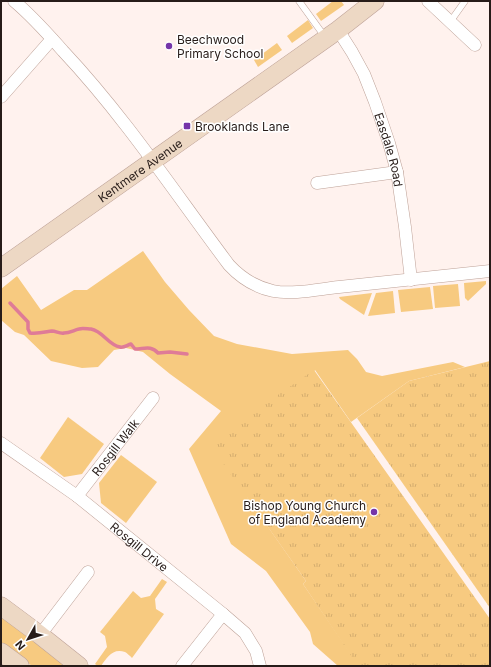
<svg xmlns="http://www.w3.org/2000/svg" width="491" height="667" font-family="Inter,sans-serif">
<defs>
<pattern id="park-tufts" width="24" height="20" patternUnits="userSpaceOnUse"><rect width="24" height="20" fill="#f7ca80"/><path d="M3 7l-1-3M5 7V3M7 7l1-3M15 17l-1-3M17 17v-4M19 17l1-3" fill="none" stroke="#d4ad6e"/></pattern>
</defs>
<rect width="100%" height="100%" fill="#fff2ee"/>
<!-- grass -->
<g fill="#f7ca80">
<polygon points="333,1 341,1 344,5 321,21 316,14"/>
<polygon points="308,20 313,28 292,43 287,36"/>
<polygon points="277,43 282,50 258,67 254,60"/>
<polygon points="143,251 165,282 189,310 214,336 237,344 292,354 348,350 357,359 366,372 382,376 453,362 465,367 409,381 351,422 315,370 247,497 306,581 303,584 359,666 338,666 313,644 310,632 266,571 231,544 189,449 221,411 170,374 143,352 126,348 114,350 98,367 82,368 51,361 24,335 15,332 1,320 1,289 17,276 41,310 74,290 87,290"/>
<polygon points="486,281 486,284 468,301 465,298 464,283"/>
<polygon points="458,284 460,306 435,308 433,286"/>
<polygon points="430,287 433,309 401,312 398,290"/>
<polygon points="393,291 395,313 368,316 376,293"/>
<polygon points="372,293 364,315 340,299 339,297"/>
<polygon points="68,417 104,444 82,474 64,477 40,458"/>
<polygon points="121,455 157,482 126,523 101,503 99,483"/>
<path d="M162,579L167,582L155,599L156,609L164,614L132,658C130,656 127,653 125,652C112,648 107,658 101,666H98L95,664L107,647L105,636L100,632L133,591L141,598L150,596Z"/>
<polygon points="1,614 68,666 32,666 1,642"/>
</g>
<!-- park -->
<g fill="url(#park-tufts)">
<polygon points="490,361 490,608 357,418 409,381"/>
<polygon points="314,370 490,619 490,666 358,666 303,584 306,581 210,445 237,423"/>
</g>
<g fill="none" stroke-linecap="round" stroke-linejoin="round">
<!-- stream -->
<path stroke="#df7b97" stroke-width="3.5" d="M10,303L28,322V329L30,333C38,334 45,332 52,331C56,331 60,334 64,333C70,333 74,330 79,329C82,328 88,329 91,329C103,331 108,345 120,347C124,348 127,345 131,344L135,349C144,349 151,345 158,353L170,352L187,354"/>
<defs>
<g id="lane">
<polyline points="299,1 325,37"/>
<polyline points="450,22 465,1"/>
</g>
<g id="street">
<path d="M14,1C32,16 48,34 63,51C125,117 175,193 229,265C241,278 255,287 273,291C293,295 319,289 339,287C389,282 440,276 490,271"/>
<polyline points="428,1 475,45"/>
<path id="s1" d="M338,30L352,52L364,74L375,102L389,143L397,172L405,227L411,280"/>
<polyline points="1,97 52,39"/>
<polyline points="317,183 397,172"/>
<path id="s2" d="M1,443L77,496L223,614L245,633L256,651L260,666"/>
<path id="s3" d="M77,496L153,398"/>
<polyline points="40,635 88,572"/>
<polyline points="182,666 223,614"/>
</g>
<g id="secondary">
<path id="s4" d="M1,268L338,30L375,1"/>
<polyline points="1,606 40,635 79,666"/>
<polyline points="1,652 20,666"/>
</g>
</defs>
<!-- lane casing -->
<use href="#lane" stroke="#bea298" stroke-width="7"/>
<!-- street casing -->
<use href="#street" stroke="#bea298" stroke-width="13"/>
<!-- secondary casing -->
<use href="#secondary" stroke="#bea298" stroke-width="19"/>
<!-- lane -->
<use href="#lane" stroke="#fff" stroke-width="6"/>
<!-- street -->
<use href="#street" stroke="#fff" stroke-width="12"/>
<!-- secondary -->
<use href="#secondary" stroke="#edd8c4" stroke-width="18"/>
</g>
<!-- markers -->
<g fill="#7535a9" stroke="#fff" stroke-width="1.5">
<circle cx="169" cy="46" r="4"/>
<rect x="183" y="122" width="8" height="8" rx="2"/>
<circle cx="374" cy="512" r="4"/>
</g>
<g text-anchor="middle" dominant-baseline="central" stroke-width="3" stroke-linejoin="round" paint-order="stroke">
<!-- poi labels -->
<g font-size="12" fill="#271c19" stroke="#fff" text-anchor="start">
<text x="177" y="39">Beechwood<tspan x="177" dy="14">Primary School</tspan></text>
<text x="195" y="126">Brooklands Lane</text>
<text x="366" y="505" text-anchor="end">Bishop Young Church<tspan x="366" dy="14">of England Academy</tspan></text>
</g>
<!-- street labels -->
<g font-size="12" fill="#271c19" stroke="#fff">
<text stroke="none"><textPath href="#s1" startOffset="131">Easdale Road</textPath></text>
<text stroke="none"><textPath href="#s4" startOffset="170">Kentmere Avenue</textPath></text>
<text stroke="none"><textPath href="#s3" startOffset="62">Rosgill Walk</textPath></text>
<text stroke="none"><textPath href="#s2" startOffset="173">Rosgill Drive</textPath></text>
</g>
</g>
<!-- border -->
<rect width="491" height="667" fill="none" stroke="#271c19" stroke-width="4"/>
<!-- north arrow -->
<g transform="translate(28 639) rotate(231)" stroke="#ffffff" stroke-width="3" paint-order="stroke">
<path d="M0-3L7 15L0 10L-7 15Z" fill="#271c19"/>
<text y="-6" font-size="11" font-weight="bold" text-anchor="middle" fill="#271c19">N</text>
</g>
</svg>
